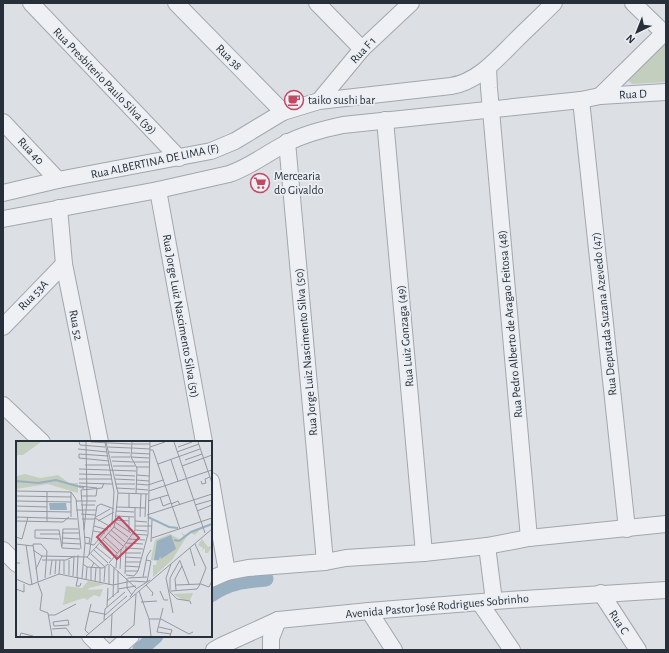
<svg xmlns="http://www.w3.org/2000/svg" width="669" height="653" font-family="'Alegreya Sans',sans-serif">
<rect width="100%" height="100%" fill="#dce0e5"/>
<!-- green -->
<polygon fill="#c3cebe" points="666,36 666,82 632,84 628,80 628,74"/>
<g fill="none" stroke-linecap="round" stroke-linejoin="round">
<!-- canal -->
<g stroke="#99b0c3" stroke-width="15">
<path d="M211,595C229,582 245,581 266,579"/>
<polyline points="140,650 156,636"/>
</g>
<defs>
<g id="minor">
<polyline points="31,3 179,158"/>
<polyline points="176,3 283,112"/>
<polyline points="317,3 362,49"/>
<polyline points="633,3 664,33"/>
<polyline points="488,68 489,88 529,538"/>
<polyline points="600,96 666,31"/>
<polyline points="581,100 627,529"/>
<polyline points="319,101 362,49 411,3"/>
<polyline points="385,120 424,553"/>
<polyline points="3,122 58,180"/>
<polyline points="287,142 325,562"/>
<polyline points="158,190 204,442"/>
<path d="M3,193L58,180L211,151L235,141L283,112L319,101L451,86C477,82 496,60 514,42C527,29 541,16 554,3"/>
<polyline points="59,208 64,264 100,442"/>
<path d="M3,219L158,190L229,174C250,167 267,153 287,143C304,134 324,129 343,125L581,100L600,96L666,92"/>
<polyline points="3,327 64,264"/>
<polyline points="3,405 42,442"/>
<polyline points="211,481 227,572"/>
<polyline points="487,546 494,601"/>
<polyline points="3,550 17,564"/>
<polyline points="211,579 227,572 248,568 325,562 346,558 424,553 487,546 529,538 666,524"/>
<polyline points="601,593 638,650"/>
<polyline points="480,603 512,650"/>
<polyline points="369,611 394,650"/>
<polyline points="90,636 104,650"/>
<polyline points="115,650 131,636"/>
<polyline points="214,650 221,646 278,620 369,611 494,601 666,590"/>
<polyline points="271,650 271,638 278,620"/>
</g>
</defs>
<!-- minor casing -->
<use href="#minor" stroke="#a2a7ae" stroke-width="18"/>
<!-- minor -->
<use href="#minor" stroke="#eef0f4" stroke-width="16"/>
</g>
<!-- icons -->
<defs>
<symbol id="cafe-ring" viewBox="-11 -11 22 22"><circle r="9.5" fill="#ebeff3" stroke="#c34862" stroke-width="1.5"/><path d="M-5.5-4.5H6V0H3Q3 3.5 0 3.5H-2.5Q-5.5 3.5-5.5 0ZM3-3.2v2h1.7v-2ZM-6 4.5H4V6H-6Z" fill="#c34862"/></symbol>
<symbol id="supermarket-ring" viewBox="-11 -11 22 22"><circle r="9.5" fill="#ebeff3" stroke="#c34862" stroke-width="1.5"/><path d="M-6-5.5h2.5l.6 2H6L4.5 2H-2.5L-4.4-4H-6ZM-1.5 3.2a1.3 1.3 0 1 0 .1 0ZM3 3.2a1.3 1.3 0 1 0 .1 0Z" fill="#c34862"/></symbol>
</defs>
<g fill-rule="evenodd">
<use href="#cafe-ring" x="283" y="89" width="22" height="22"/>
<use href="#supermarket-ring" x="249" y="172" width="22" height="22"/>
</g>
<g text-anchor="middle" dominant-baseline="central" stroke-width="3.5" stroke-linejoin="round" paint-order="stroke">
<!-- street labels -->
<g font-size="12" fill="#272f3a" stroke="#ebeff3">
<text transform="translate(363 50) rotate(-47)">Rua F 1</text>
<text transform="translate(229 57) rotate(45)">Rua 38</text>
<text transform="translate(105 81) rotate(46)">Rua Presbiterio Paulo Silva (39)</text>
<text transform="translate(633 94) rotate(-3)">Rua D</text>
<text transform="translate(31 151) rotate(47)">Rua 40</text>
<text transform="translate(155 161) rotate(-12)">Rua ALBERTINA DE LIMA (F)</text>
<text transform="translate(33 295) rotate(-46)">Rua 53A</text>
<text transform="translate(604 314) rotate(-96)">Rua Deputada Suzana Azevedo (47)</text>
<text transform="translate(181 316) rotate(80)">Rua Jorge Luiz Nascimento Silva (51)</text>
<text transform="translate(510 324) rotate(-95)">Rua Pedro Alberto de Aragao Feitosa (48)</text>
<text transform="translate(76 325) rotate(79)">Rua 52</text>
<text transform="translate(405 336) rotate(-95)">Rua Luiz Gonzaga (49)</text>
<text transform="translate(306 352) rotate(-95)">Rua Jorge Luiz Nascimento Silva (50)</text>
<text transform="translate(437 606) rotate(-5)">Avenida Pastor José Rodrigues Sobrinho</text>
<text transform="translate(619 622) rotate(57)">Rua C</text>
</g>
<!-- poi labels -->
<g font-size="12" fill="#272f3a" stroke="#ebeff3" text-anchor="start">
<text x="308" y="100">taiko sushi bar</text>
<text x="274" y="176">Mercearia<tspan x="274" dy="14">do Givaldo</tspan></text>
</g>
</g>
<!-- overview -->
<g transform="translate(16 441)">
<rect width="196" height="196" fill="#dce0e5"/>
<path d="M0,1H25L7,14H0ZM9,33L24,37L42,34L53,42H62V52L32,43L0,48V35ZM186,86L179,94L175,92L171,95L156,119L137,136V124H140L141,120L135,119V117L139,99L154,93L165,99L168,96L165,91L169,94ZM186,98L192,106L196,105L192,112H189V107L186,110L187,107L182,104ZM72,140L89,143L73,147L72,149L87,148L84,156L78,154L71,159L68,157L47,164L50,145L66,147ZM177,152L174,159H167L157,153Z" fill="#c3cebe"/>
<path d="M33,62H50L51,69H34ZM155,94L160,108L145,118L144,115L143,119H138L141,100Z" fill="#99b0c3"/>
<path fill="none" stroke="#99b0c3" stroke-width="2" d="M0,40L22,42L40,39L68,47M132,76L153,86L162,87M158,99L163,100L175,91L196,83"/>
<path fill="none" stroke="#9499a1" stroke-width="1" d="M63,1L64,4L89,6M75,1L115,3M116,1L115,16L121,27L120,53M158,1L189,92M182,1L196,42M116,3H134M92,6L115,7M134,6L149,1M162,6L176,1M116,7L134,8M62,8L91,11M134,9H137L164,88M93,11L114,12M161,11L183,3M116,12L134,13M92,15L63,13V17L93,20M95,16H114M115,16L133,17M155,19L162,40M169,19L186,13M96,20L117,21M118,21H133M142,23L184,8M69,24H94M97,25H119M166,25L196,14M120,26H133M63,28L120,30M63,33L96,34M99,34L119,35M121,34L133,35M63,38H96M99,38L119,39M120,39L133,40M185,40L186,43L190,42L189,38L194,36M63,42L96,43M99,43H119M120,43L132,44L147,39M63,45L81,47M100,47L119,48M120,48L132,49M0,50L55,51M133,50L196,29M31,51V81M55,51L60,58L65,108M55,51V76M102,52L132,53M0,55L55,56M65,55H80L81,48M144,56L147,65L155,62M0,60L55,61M60,60H80M132,60L152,54M155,63L162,60L164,64M65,64H79M179,64L196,59M0,65L31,66M101,66L130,67M113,66V53M60,69H80M0,70L55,71M100,70L118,71M181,70L196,64M65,73L80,74M131,74L196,53M100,75L118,76M0,76L61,78M80,76L94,68M124,76L125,53M129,76L130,53M79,77L95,86M66,78H79M100,79L113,80M0,80L47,81L53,76M82,80L98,71M119,80L131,81M99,81L115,92M78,85L92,89M119,85H136M98,86L112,96M68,89L71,60L70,1M95,89L109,101M119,89L131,90M77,90L89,92M113,91V76M46,92H63M92,92L107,105M24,93H44M116,93L131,94M0,96L6,98L12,76M68,96L74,97L73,103M89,96L103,109M46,97L64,98M136,97L196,77M43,98L19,97V89H43L46,107M112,98L129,99M87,99L101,112M135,101L136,79M46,102L65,103M69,102L78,104L96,82L98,51L89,1M110,102L127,103M0,103L17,105M84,103L98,115M10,104L16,144M46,105L47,88H62M80,106L95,118M46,107L64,108M110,107L127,108M174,107L179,125M17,109L26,115L20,128M78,109L92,122M109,112H125M75,113L89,126L88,141M73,114L81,65L85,63L98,68M26,115L71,116M71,116L98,86L99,81L102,52L90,1M71,116L84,127V141M109,116L125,117M26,119H50L59,115M130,119L135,120L131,141M164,119L154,137V151L161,158L174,160L175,163M164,120L173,143M109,121H124M93,122L105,108M67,123L71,126L87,127L92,123M94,123L120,147M155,123L150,137L157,172M109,125L124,126M100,127L101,114M104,128L105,109L119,89V66M109,130H122M39,133L40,119M43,133L44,119M48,133V119M109,133L110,105M0,134V122H4M34,134L36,119M53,134V119M110,134L118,135L122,130L132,93L134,1M57,135L58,116M61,136L62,114M62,136L60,145H64L65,142M127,136L131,115L135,109M29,137L31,110M66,137L69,102L65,49L86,47L88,42M111,137V147L116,154M112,137L131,136M0,138L14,144L43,133L97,144L116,140M70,138L71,126M75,139V127L78,122M79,140L80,127M116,140L131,141M22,141L17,103H25L31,110M22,142L26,153L24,169L32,172L36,195M93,144V123M130,144L137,152L136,155M160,144L185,143L193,146L196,140M0,148L8,151V143M102,148L120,145M160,149L159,138L166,125M123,150L133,178L135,195M144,150L148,159H152M155,150L181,148L183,145L190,127L179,103M102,152V130M97,156L98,126M114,156L120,148L134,139M91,160L103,150M125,161L141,160M91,166L92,147M147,167L141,191L155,193M73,170L88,173M33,174H39L60,163M89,174L111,155M133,178H145L173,193L177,191M52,179L53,184L38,185L37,181ZM88,179L89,168L109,151M143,186L156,189L154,195M36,188L50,187L56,195M73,193L69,189L75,163M4,195L5,192L17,195M70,195L196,88M95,195L96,173M105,195L118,184L120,153"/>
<path fill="#c34862" fill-opacity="0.15" stroke="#c34862" stroke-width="2" d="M103,76L123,97L101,118L81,96Z"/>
<rect width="196" height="196" fill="none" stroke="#272f3a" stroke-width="2"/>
</g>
<!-- border -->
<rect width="669" height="653" fill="none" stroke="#272f3a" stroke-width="8"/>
<!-- north arrow -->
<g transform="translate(637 32) rotate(223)" stroke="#ebeff3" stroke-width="3" paint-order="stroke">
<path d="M0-3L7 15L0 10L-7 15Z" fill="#272f3a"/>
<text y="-6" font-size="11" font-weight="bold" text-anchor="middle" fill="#272f3a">N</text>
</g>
</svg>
